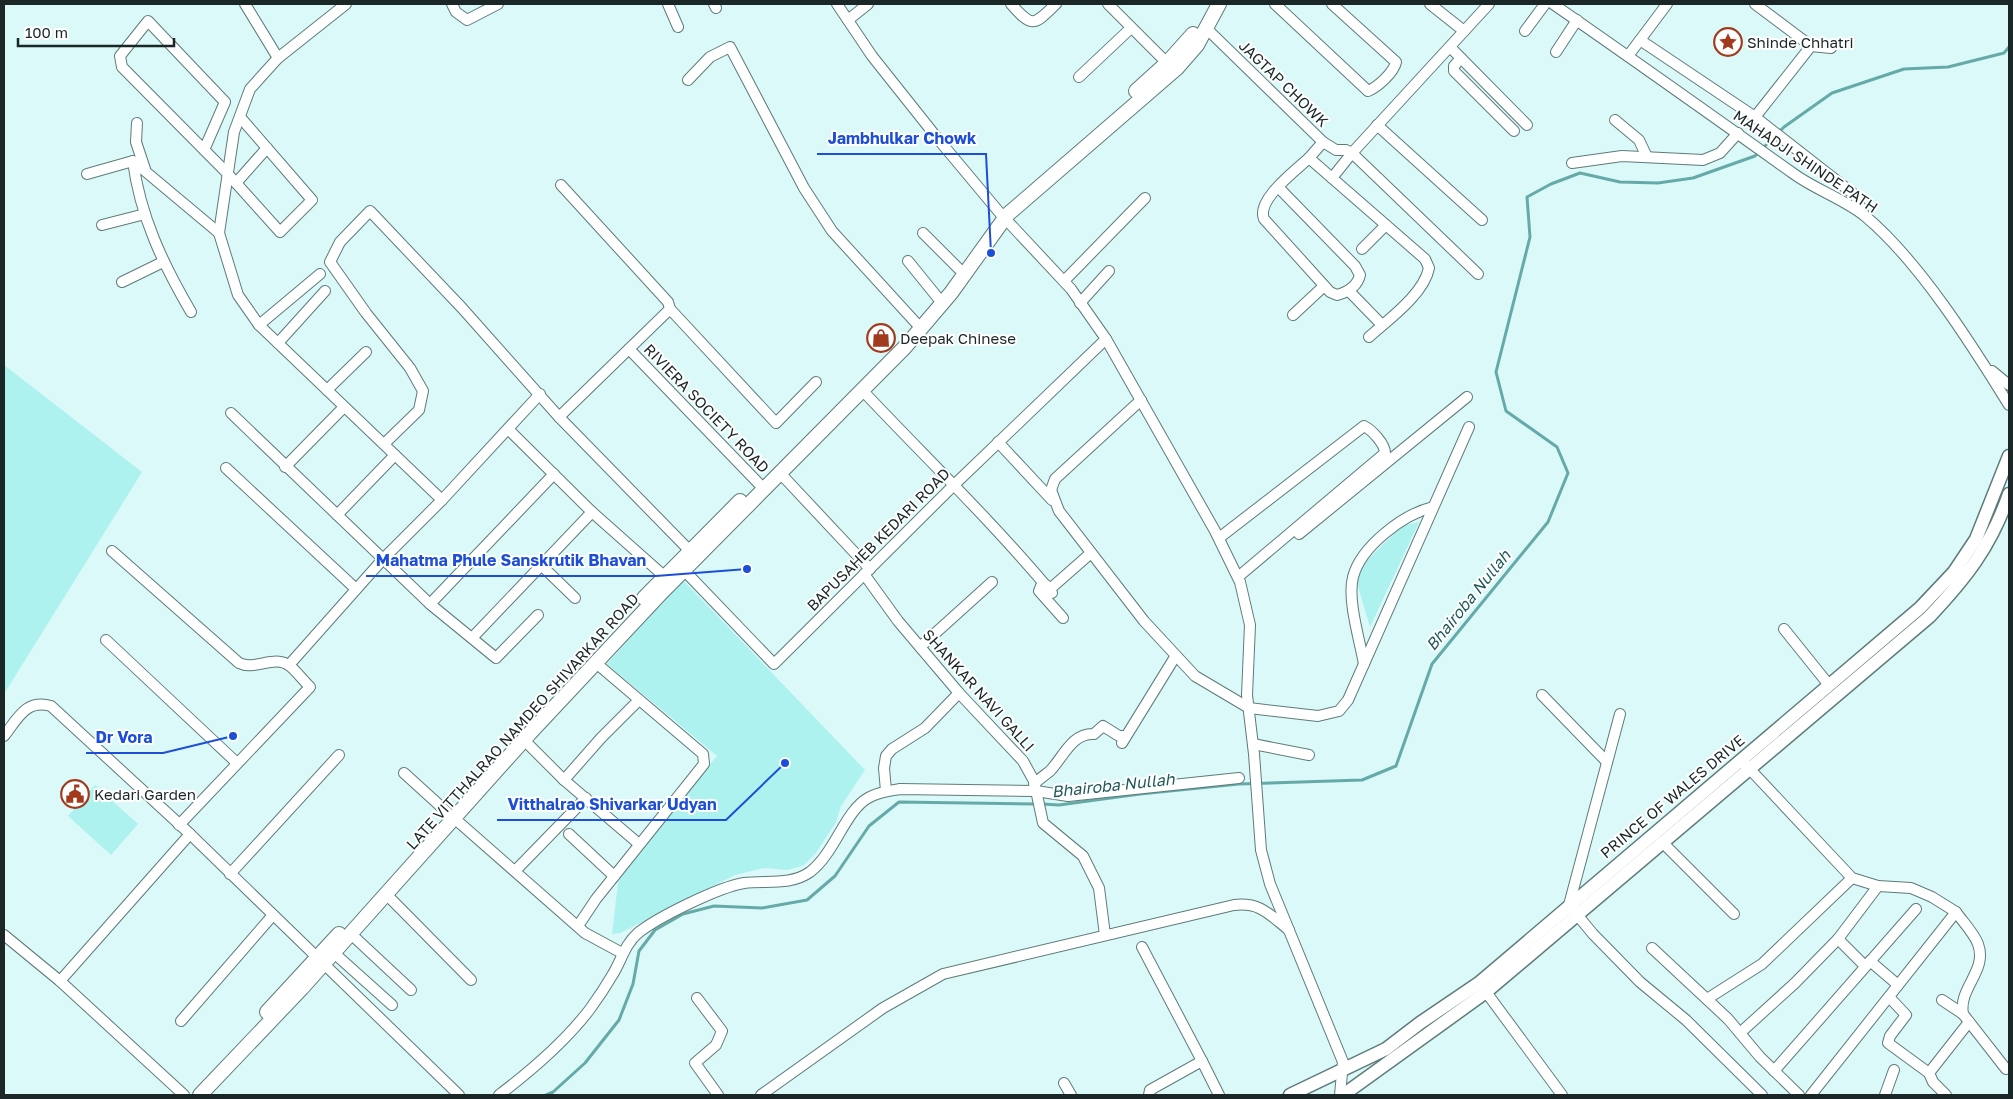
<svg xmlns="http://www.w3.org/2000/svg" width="2013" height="1099" font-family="'Golos Text',sans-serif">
<rect width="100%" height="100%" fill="#daf9f8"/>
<!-- green -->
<g fill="#aef2f0">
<polygon points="4,365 142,472 4,694"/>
<polygon points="1419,522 1370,627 1354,573 1402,526"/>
<polygon points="682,579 865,770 841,806 836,822 816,853 804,865 788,870 764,868 735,875 620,933 612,934 619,874 717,756 607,664"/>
<polygon points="95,785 138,824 111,855 68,816"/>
</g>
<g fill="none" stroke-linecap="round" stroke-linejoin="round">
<!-- stream -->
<g stroke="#65aaa8" stroke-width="3">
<polyline points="1042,804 1059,805 1140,794 1239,784 1362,780 1396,766 1432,664 1548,522 1568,473 1557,447 1506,411 1496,372 1530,237 1527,197 1551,184 1580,173 1620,182 1658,183 1693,178 1755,156 1784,127 1832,93 1904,69 1948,67 2004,53 2009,47"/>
<polyline points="546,1095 553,1092 585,1063 619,1020 633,984 639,951 655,930 683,914 714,906 762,908 807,900 835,876 869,826 899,802 1036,804"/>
</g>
<defs>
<g id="minor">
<polyline points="245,4 278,58"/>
<polyline points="346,4 278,58 250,89 234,132 219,233 238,295 259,325 442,500"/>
<polyline points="452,4 456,12 467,20 498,4"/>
<polyline points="668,4 678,27"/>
<polyline points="714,4 716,8"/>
<polyline points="837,4 872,56 938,139 999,212 1071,289 1106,339 1215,531 1240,582 1250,625 1247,695 1254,754 1261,850 1270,884 1343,1062 1340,1095"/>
<path d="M1011,4C1033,29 1034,25 1056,4"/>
<polyline points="1108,4 1167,63"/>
<path d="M1275,4L1368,91C1378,87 1394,72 1396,62L1332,4"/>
<polyline points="1430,4 1464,31"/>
<path d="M1553,4C1634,60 1714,117 1794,174C1816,190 1844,199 1865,216C1919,261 1972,345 2009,405"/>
<polyline points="1755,4 1811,46 1755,117"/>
<polyline points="848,20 868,4"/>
<polyline points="1206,28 1323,142 1336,150 1346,150 1352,153 1489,4"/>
<polyline points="1525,31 1545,4"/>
<polyline points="1640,40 1755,117 1855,195 1864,215"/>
<polyline points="1811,46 1831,48"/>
<polyline points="1450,47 1527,125"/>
<polyline points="1556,52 1577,20"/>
<polyline points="1628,56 1667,4"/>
<polyline points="1461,58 1454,66 1454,71 1514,131"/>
<polyline points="1079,77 1131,28"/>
<polyline points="688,80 710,57 730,47 804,188 832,231 916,323"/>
<polyline points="1615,120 1639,140 1647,157"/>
<polyline points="137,123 136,142 145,169"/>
<polyline points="1377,125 1482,220"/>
<path d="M1323,142L1309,158L1425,259L1429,268C1424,294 1389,319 1369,337"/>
<polyline points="204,150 225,102 148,21 120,56 122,67 227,173 280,232 312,200 240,117"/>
<polyline points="1572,163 1622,156 1703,160 1720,153 1738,133"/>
<polyline points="87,174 133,161"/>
<polyline points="1332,178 1352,153 1478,274"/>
<polyline points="236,183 267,148"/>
<path d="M1278,187L1355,266L1360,275C1357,287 1348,292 1337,295L1330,292L1264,219C1256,200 1295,171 1309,158"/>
<polyline points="102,225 145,214"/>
<polyline points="923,233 959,269"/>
<polyline points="1362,249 1386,225"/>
<polyline points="908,261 938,298"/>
<polyline points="1064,281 1145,198"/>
<polyline points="122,282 163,262"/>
<polyline points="1349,291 1382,325"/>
<polyline points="1080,303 1109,271"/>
<polyline points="670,309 776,423 816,382"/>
<path d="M191,312C163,264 140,216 133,161L219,233"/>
<polyline points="1293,315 1324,286"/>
<polyline points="259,325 320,274"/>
<polyline points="278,343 325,291"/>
<polyline points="629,349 764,489"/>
<polyline points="1992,371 2009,385"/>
<polyline points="327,390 366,352"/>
<path d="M862,390C926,458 993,522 1052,593"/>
<polyline points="1141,400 1055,479 1051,490 1059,511 1144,621 1195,676 1249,708 1318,716 1339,711 1348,700 1469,427"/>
<polyline points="231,413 430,604 496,658 538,615"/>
<polyline points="559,417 689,550"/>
<polyline points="508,429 592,512 664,576"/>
<polyline points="998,442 1052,500"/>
<polyline points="384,444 419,410 423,391 410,368 366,313 330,262 340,242 370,211 462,308 559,417 670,309 668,302 561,185"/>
<polyline points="285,467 344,407"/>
<polyline points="226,468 356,589"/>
<polyline points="780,473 870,569"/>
<polyline points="337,515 395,455"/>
<polyline points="1299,534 1467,397"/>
<path d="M1219,538L1364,426C1372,430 1385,444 1385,453L1238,577"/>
<path d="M112,551L239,663C256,671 274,654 290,666C297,672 303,680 310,687L179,825"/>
<polyline points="541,565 575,598"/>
<polyline points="679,565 774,664 953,486 1106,339"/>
<polyline points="864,574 898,621 959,693 1023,761 1034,781 1043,823 1083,856 1099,888 1105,935"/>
<polyline points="1046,585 1041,586 1039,591 1063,618"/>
<polyline points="1050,589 1091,553"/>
<polyline points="430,604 554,474"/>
<polyline points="1784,629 1829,685"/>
<polyline points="472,638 592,512"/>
<polyline points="106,640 237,763"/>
<polyline points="920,647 992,582"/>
<path d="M1364,664C1360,641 1347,600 1353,577C1361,546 1404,514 1433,507"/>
<polyline points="289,665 384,558 442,500 540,394"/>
<polyline points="1542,695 1607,762"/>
<polyline points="1620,714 1569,905 1593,934 1640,982 1686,1020 1762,1095"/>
<path d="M4,736C18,718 26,699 51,706L190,834L459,1095"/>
<polyline points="524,740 564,780 639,844"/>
<polyline points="1122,743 1175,657"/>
<polyline points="1253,744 1309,755"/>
<polyline points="1745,764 1852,878 1878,886 1911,888 1932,897 1956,912 1811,1095"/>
<polyline points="404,773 448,813"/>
<polyline points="564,780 601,738 638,701"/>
<path d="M1034,784C1039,779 1045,775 1050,771C1064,756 1072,733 1094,734L1103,726L1119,736H1126"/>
<polyline points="886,791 884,768 886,756 892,749 925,728 959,693"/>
<polyline points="454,818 585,933 622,953"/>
<polyline points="569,834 614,876"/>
<polyline points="1662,842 1734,914"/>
<polyline points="515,871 586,798"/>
<polyline points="230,874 339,755"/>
<polyline points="386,894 471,980"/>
<path d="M1956,912C1963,922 1974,933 1978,944C1988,971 1958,988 1963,1014L2006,1069"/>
<polyline points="578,926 596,899 704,764 703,754 596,663"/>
<polyline points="351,934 411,990"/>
<polyline points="4,935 60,981 184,1095"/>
<polyline points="1838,939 1865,966"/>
<polyline points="1142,947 1202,1061"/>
<polyline points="1652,948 1728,1019 1760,1057 1799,1095"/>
<polyline points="334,953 392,1005"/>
<polyline points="1870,961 1898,985"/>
<polyline points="60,981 190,834"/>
<polyline points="1486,992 1562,1095"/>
<polyline points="1889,997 1906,1015 1890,1036 1888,1043 1929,1073"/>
<polyline points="697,998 722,1031 716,1045 695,1063 718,1095"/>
<polyline points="1707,999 1762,964 1852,878"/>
<polyline points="1942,1000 1963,1014"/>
<polyline points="181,1021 273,915"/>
<polyline points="1740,1033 1795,983 1838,939 1878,886"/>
<polyline points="1774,1071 1916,909"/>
<polyline points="1064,1083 1071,1095"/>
<path d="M499,1095C532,1070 565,1042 590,1009C598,998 606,986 613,974C621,961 625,944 638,933C658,917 719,887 744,883C766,880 790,886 810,872C835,853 845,811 868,798C878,792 889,791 900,789L1036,791L1068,796L1239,778"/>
<path d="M761,1095L883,1008L943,974L1234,905C1260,902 1269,914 1289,930"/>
<polyline points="1149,1095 1150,1090 1202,1061 1219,1095"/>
<polyline points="1885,1095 1894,1070"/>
<polyline points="1946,1095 1933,1082 1929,1073 1969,1022"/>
</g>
<g id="tertiary">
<polyline points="1290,1095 1386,1049 1420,1023 1479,983 1920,608 1954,572 1976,539 2009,456"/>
<path d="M1343,1095L1486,992L1929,617C1966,578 1991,546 2009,494"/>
</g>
<g id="secondary">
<polyline points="1136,91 1167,63 1193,34"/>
<polyline points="644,598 740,501"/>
<polyline points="267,1012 339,934"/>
<polyline points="200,1095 302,988 530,733 662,592 905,347 951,293 1007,215 1177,68 1197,45 1219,4"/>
</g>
</defs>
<!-- minor casing -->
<use href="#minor" stroke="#5e7b7a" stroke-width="12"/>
<!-- tertiary casing -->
<use href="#tertiary" stroke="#5e7b7a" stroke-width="15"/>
<!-- secondary casing -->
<use href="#secondary" stroke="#5e7b7a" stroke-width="16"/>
<!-- minor -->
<use href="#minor" stroke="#fff" stroke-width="10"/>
<!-- tertiary -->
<use href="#tertiary" stroke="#fff" stroke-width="12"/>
<!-- secondary -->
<use href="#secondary" stroke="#fff" stroke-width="14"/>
</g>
<!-- icons -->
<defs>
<symbol id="sight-ring" viewBox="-11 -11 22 22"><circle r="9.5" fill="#fff" stroke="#a23a1e" stroke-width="1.5"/><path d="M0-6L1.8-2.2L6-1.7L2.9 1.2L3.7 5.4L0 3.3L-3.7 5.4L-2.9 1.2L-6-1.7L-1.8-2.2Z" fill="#a23a1e"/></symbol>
<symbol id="shop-ring" viewBox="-11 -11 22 22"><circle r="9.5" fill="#fff" stroke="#a23a1e" stroke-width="1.5"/><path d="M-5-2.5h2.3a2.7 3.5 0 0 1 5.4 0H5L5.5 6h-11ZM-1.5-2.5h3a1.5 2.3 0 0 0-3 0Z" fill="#a23a1e"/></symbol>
<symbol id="civic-ring" viewBox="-11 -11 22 22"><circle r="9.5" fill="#fff" stroke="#a23a1e" stroke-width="1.5"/><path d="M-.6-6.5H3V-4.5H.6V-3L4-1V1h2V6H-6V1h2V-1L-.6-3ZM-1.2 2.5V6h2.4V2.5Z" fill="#a23a1e"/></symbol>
</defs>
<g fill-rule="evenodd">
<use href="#sight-ring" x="1712" y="26" width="32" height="32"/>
<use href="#shop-ring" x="865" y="322" width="32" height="32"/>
<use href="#civic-ring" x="59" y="778" width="32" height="32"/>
</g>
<g text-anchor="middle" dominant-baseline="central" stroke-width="4" stroke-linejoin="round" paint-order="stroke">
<!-- poi labels -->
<g font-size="15" fill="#1b2727" stroke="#fff" text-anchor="start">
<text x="1747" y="42">Shinde Chhatri</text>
<text x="900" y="338">Deepak Chinese</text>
<text x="94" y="794">Kedari Garden</text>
</g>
<!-- street labels -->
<g font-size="15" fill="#1b2727" stroke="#fff">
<text transform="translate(1284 83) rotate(44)">JAGTAP CHOWK</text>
<text transform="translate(1806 161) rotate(34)">MAHADJI SHINDE PATH</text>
<text transform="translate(707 408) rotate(46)">RIVIERA SOCIETY ROAD</text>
<text transform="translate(878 539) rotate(-45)">BAPUSAHEB KEDARI ROAD</text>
<text transform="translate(979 690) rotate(48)">SHANKAR NAVI GALLI</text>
<text transform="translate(522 721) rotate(-48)">LATE VITTHALRAO NAMDEO SHIVARKAR ROAD</text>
<text transform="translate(1672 796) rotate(-40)">PRINCE OF WALES DRIVE</text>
</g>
<!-- water labels -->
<g font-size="16" font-style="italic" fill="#1f5a59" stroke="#fff">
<text transform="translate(1468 600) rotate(-51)">Bhairoba Nullah</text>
<text transform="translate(1113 785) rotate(-6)">Bhairoba Nullah</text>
</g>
</g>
<!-- callouts -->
<path fill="none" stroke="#1d4ed8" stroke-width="2" d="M991 253L986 154H817M747 569L656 576H366M233 736L163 753H86M785 763L726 820H497"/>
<g fill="#1d4ed8" stroke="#fff" stroke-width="2">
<circle cx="991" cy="253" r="5"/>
<circle cx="747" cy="569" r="5"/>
<circle cx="233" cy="736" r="5"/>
<circle cx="785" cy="763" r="5"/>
</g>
<g font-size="16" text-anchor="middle" font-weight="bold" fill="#1d4ed8" stroke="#fff" stroke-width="4" stroke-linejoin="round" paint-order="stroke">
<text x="902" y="144">Jambhulkar Chowk</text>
<text x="511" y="566">Mahatma Phule Sanskrutik Bhavan</text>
<text x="124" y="743">Dr Vora</text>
<text x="612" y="810">Vitthalrao Shivarkar Udyan</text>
</g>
<!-- border -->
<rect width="2013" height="1099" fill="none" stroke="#1b2727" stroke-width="10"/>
<!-- scale -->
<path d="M18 38v8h156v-8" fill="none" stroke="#1b2727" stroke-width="2.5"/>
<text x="25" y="38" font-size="15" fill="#1b2727" stroke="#ffffff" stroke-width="4" paint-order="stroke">100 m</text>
</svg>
